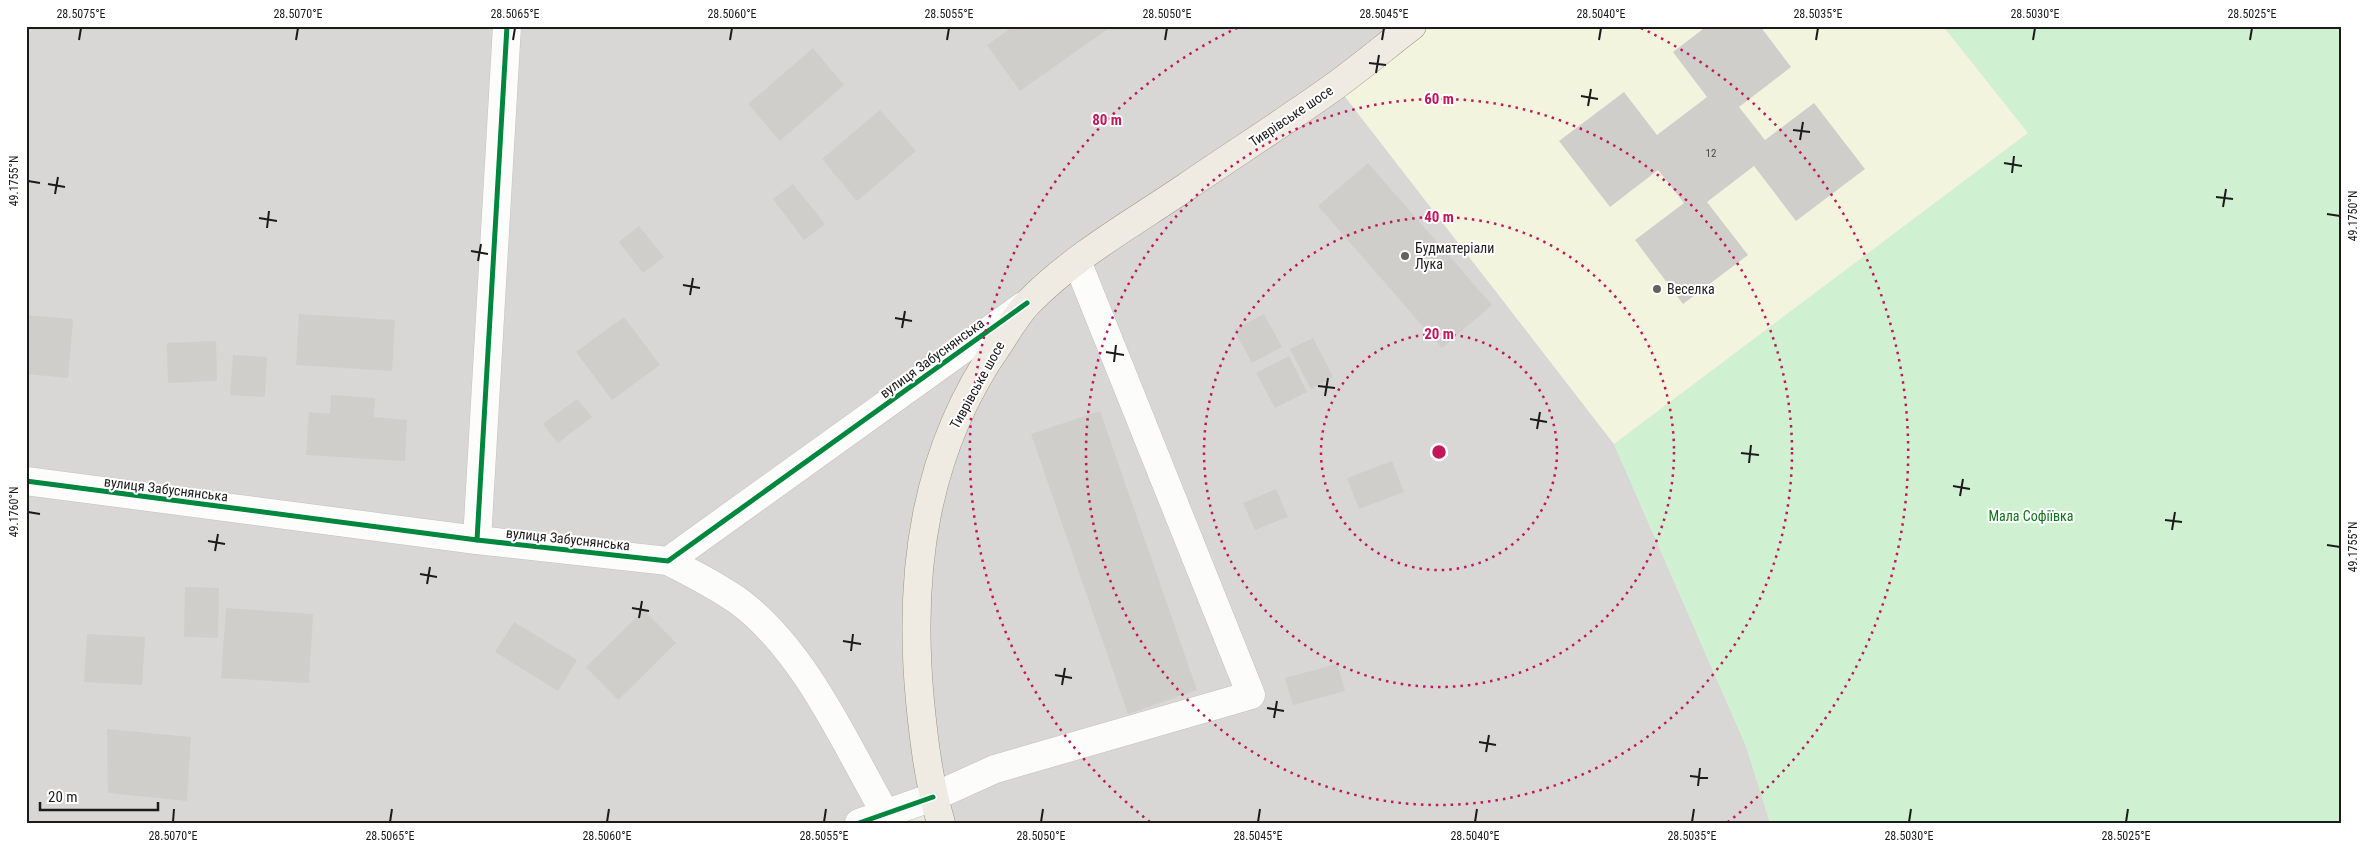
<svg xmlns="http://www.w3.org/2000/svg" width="2367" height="849" font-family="'Roboto Condensed',sans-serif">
<rect width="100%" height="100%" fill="#e9e8e3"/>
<!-- residential -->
<polygon fill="#d8d7d5" points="26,26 1412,26 1336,85 1614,444 1746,746 1770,823 941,823 933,797 859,823 26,823"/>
<!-- education -->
<polygon fill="#f3f4dd" points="1412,26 1943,26 2028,133 1614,444 1336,85"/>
<!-- park -->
<polygon fill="#d0f0d2" points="1943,26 2341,26 2341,823 1770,823 1746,746 1614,444 2028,133"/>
<!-- building -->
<g fill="#d0ceca">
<polygon points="1014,26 1112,26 1020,91 987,45"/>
<polygon points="1707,26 1760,26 1791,67 1739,107 1765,140 1814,103 1865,169 1796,221 1754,166 1707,202 1748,255 1683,304 1635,240 1684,203 1658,170 1610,207 1559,141 1624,92 1657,135 1707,97 1673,52"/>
<polygon points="813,48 844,85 780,141 748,104"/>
<polygon points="880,110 916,151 857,201 822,159"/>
<polygon points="1368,163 1492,305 1442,348 1318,206"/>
<polygon points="793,184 825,224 804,240 773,199"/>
<polygon points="639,226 664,257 643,273 619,242"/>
<polygon points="299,314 395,320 392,371 296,365"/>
<polygon points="1264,314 1282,347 1252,363 1234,330"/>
<polygon points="26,315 73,319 68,378 27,374 28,355 26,355"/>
<polygon points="624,317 660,365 612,400 576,352"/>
<polygon points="1313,338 1333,377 1311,389 1290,349"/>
<polygon points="216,341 217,381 168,383 167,343"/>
<polygon points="233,355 267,357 265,397 230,395"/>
<polygon points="1289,356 1307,392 1275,408 1256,373"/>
<polygon points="331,395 375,398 374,417 407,420 405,461 306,455 309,412 330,414"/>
<polygon points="577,399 592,417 558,443 543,424"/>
<polygon points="1100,411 1197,690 1128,714 1031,434"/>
<polygon points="1392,461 1404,492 1359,509 1347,478"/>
<polygon points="1276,489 1288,517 1255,530 1243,503"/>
<polygon points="185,587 219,588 218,638 184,637"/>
<polygon points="226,608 313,614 309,683 221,678"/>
<polygon points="644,610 676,643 618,700 586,667"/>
<polygon points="514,622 577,660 558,691 495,652"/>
<polygon points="87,634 145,637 142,685 84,682"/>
<polygon points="1337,664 1345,691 1293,705 1285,678"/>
<polygon points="107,729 191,737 187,801 108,793"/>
</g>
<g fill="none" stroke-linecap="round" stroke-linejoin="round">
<defs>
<g id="minor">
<polyline points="26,481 477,540 668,561 1023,306"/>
<polyline points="477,540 507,26"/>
<path d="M668,561C693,574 718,586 741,603C806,653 845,743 885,813"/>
<polyline points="859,823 933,797 995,769 1251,695 1077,261"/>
</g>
<path id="major" d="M941,823C929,783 924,742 920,701C908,573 924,451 999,344C1008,330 1017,314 1029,302C1074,256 1133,223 1186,187C1236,153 1286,121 1335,86C1361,67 1386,46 1412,26"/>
</defs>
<!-- minor casing -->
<use href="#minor" stroke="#c2c2bf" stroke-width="29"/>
<!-- major casing -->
<use href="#major" stroke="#9f9681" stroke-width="29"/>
<!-- minor -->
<use href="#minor" stroke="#fcfcfb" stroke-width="28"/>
<!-- major -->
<use href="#major" stroke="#efebe3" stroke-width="28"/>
<defs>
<g id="cycleway">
<polyline points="26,481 477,540 668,561 1027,303"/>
<polyline points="477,540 507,26"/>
<polyline points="859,823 933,797"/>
</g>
</defs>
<!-- cycleway casing -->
<use href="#cycleway" stroke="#fff" stroke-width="8"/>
<!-- cycleway -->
<use href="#cycleway" stroke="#00873e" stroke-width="5"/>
</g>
<!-- ticks -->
<path fill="none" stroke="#1b1b1b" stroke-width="2" d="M79,40L81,28M296,40L298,28M513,40L515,28M730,40L732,28M947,40L949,28M1165,40L1167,28M1382,40L1384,28M1599,40L1601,28M1816,40L1818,28M2033,40L2035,28M2250,40L2252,28M1369,63L1386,65M1376,73L1379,55M1581,96L1598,99M1588,106L1591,89M1793,130L1810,132M1800,140L1803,122M2004,163L2022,166M2012,173L2014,156M28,181L40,183M48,184L65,187M55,194L58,177M2216,197L2233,199M2223,207L2226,189M2327,214L2340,216M259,218L277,221M267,228L269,211M471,251L488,254M478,261L481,244M683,285L700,288M690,295L693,278M895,318L912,321M902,328L905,311M1106,352L1124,355M1114,362L1116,345M1318,386L1335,388M1325,396L1328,378M1530,419L1547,422M1537,429L1540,412M1741,453L1759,455M1749,463L1751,445M1953,486L1970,489M1960,496L1963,479M28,512L40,514M2165,520L2182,522M2172,530L2175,512M208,541L225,544M2327,545L2340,547M215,551L218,534M420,574L437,577M427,584L430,567M632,608L649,611M639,618L642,601M843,641L861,644M851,651L853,634M1055,675L1072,678M1062,685L1065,668M1267,708L1284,711M1274,718L1277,701M1479,742L1496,745M1486,752L1489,735M1690,776L1708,778M1698,786L1700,768M173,822L174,809M390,822L392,809M607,822L609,809M824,822L826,809M1041,822L1043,809M1258,822L1260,809M1475,822L1477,809M1692,822L1694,809M1909,822L1911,809M2126,822L2128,809"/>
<!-- distance rings -->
<g fill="none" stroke="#c2185b" stroke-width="2.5" stroke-dasharray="2.5 5">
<circle cx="1439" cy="452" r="118"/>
<circle cx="1439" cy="452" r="235"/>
<circle cx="1439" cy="452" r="353"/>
<path d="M1150 822A470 470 0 0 1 1237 28M1641 28A470 470 0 0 1 1728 822"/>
</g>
<!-- markers -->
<g fill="#636361" stroke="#fff" stroke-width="2">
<circle cx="1405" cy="256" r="5"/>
<circle cx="1657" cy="289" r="5"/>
</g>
<g text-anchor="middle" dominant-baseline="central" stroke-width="4" stroke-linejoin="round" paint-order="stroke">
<!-- number labels -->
<g font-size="11" fill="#484847">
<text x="1711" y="153">12</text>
</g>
<!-- street labels -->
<g font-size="14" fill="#1b1b1b" stroke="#fff">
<text transform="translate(1291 116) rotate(-34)">Тиврівське шосе</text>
<text transform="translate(932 358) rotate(-36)">вулиця Забуснянська</text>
<text transform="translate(977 385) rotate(-61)">Тиврівське шосе</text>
<text transform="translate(166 489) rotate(7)">вулиця Забуснянська</text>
<text transform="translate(568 539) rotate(6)">вулиця Забуснянська</text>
</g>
<!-- poi labels -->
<g font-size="14" fill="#1b1b1b" stroke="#fff" text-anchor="start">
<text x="1415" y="248">Будматеріали<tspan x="1415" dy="16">Лука</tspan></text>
<text x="1667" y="289">Веселка</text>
</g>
<!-- park labels -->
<g font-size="14" fill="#0d751a" stroke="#fff">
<text x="2031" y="516">Мала Софіївка</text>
</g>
</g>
<circle cx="1439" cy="452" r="8" fill="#c2185b" stroke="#fff" stroke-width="2.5"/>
<g font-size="15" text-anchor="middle" font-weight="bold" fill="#c2185b" stroke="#fff" stroke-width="4" stroke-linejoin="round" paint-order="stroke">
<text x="1439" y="104">60 m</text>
<text x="1107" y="125">80 m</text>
<text x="1439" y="222">40 m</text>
<text x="1439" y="339">20 m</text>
</g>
<!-- border -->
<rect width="2367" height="849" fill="none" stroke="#ffffff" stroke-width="55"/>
<!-- scale -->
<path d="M40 802v8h118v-8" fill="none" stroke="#1b1b1b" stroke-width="2.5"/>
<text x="48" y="802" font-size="15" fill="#1b1b1b" stroke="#ffffff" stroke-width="4" paint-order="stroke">20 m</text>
<rect x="28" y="28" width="2312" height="794" fill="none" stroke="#1b1b1b" stroke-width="2"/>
<g font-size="12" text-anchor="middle" fill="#1b1b1b">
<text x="81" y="18">28.5075°E</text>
<text x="298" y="18">28.5070°E</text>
<text x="515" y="18">28.5065°E</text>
<text x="732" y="18">28.5060°E</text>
<text x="949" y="18">28.5055°E</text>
<text x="1167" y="18">28.5050°E</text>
<text x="1384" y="18">28.5045°E</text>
<text x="1601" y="18">28.5040°E</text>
<text x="1818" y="18">28.5035°E</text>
<text x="2035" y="18">28.5030°E</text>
<text x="2252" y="18">28.5025°E</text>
<text transform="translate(14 181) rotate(-90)" y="4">49.1755°N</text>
<text transform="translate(2353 216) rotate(-90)" y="4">49.1750°N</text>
<text transform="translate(14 512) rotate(-90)" y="4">49.1760°N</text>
<text transform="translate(2353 547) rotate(-90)" y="4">49.1755°N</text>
<text x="173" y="840">28.5070°E</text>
<text x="390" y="840">28.5065°E</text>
<text x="607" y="840">28.5060°E</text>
<text x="824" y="840">28.5055°E</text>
<text x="1041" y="840">28.5050°E</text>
<text x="1258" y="840">28.5045°E</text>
<text x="1475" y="840">28.5040°E</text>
<text x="1692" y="840">28.5035°E</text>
<text x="1909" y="840">28.5030°E</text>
<text x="2126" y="840">28.5025°E</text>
</g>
</svg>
